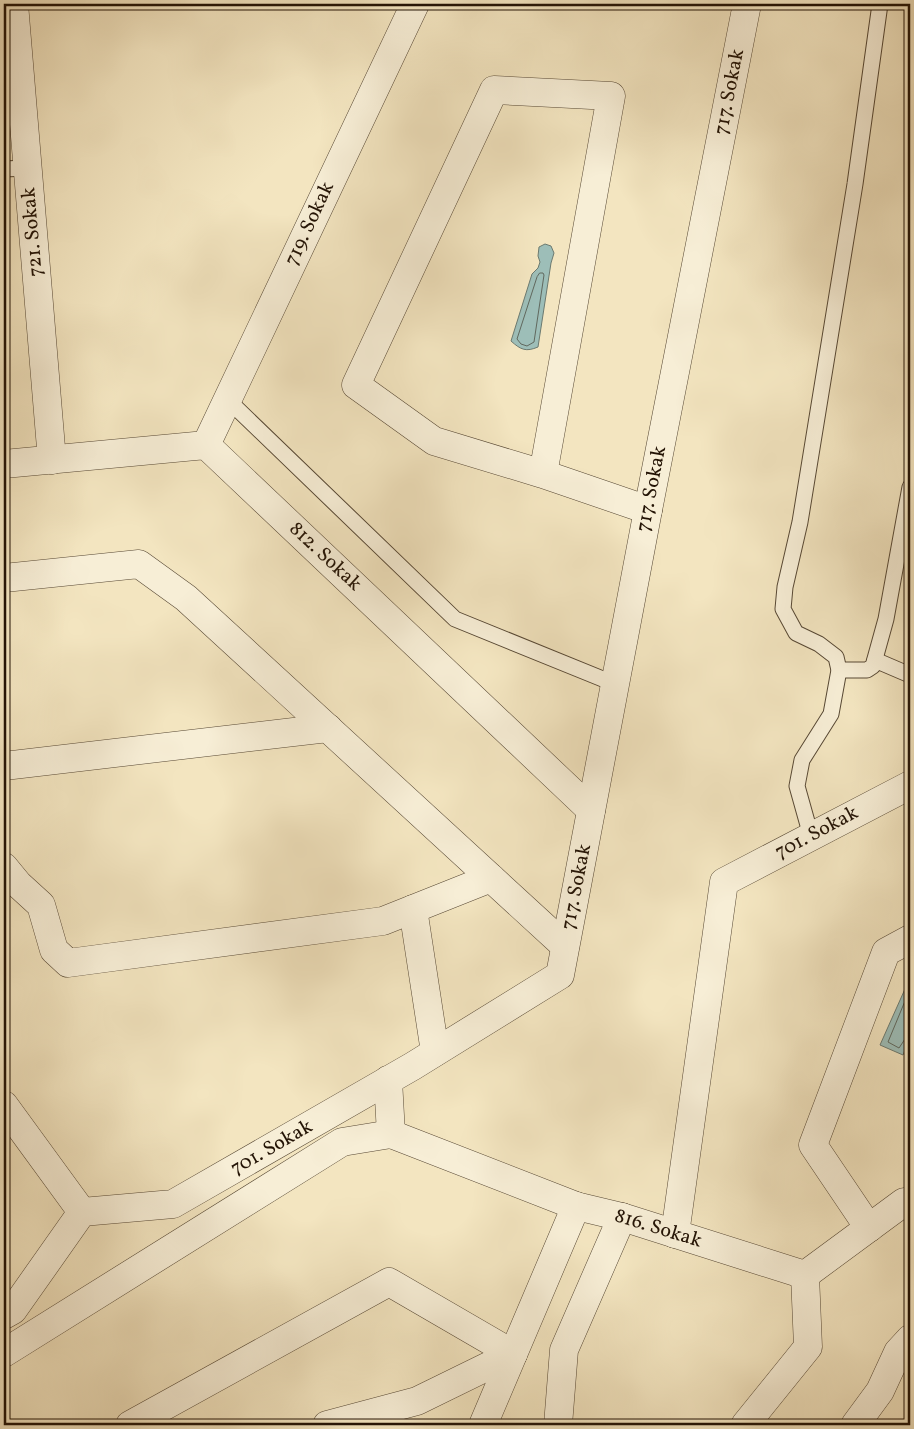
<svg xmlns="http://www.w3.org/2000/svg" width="914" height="1429" font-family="Vollkorn,serif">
<rect width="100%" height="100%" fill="#f3e5c0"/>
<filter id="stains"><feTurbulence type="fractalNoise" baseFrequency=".004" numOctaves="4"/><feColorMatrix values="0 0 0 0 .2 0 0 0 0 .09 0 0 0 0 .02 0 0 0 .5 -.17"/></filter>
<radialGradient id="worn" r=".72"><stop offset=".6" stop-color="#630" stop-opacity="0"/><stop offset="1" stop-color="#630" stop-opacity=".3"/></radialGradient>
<!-- water -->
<g fill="#9dbeb8" stroke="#6c7a70">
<path d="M545,244L551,246L554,253L551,263L538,347C526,352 521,350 511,341L532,274L538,268L540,262L538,256L539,247Z"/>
<polygon points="909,980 910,981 910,1037 903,1055 880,1045"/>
</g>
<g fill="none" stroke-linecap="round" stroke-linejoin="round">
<!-- shore -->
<g stroke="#60685e" stroke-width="1">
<polygon points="540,273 543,273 544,275 534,342 527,346 521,344 517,339 537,277"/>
<polyline points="910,989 888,1042 899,1048 905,1039 910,1037"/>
</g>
<defs>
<g id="service">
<polyline points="4,169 27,168"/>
<polyline points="227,399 455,619 615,684"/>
<polyline points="875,660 910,675"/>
<polyline points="839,670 867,670 873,666 886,619 910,487"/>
<polyline points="811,836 797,786 802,760 831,714 839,670 836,657 819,644 796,633 783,609 785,587 800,522 855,184 880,4"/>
</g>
<g id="minor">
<polyline points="14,4 52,460"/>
<polyline points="206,445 415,4"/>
<polyline points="4,464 206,445 591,810"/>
<polyline points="543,474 611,96 494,90 356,385 434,441 543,474 648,510"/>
<polyline points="4,578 139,564 186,598 565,946"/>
<polyline points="4,766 328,728"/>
<polyline points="4,867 18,884 41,905 54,950 68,963 383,921 491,878"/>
<polyline points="413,909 435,1052"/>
<polyline points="388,1080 391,1134"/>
<polyline points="4,1105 82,1212"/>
<polyline points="391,1134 576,1206 622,1217 805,1275 904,1202 910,1203"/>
<polyline points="869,1228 813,1145 886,952 910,939"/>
<polyline points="675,1234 724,882 910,785"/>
<polyline points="4,1315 13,1310 82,1212 173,1204 413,1066 560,975 648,510 747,4"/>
<polyline points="4,1353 342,1142 391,1134"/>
<polyline points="130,1425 389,1282 513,1354"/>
<polyline points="327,1425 417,1401 513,1354"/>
<polyline points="483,1425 576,1206"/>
<polyline points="558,1425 564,1350 622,1217"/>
<polyline points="745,1425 808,1347 805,1275"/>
<polyline points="855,1425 880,1391 898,1352 910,1339"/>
</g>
</defs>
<!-- service casing -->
<use href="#service" stroke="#574834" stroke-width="17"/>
<!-- minor casing -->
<use href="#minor" stroke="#574834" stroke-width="29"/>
<!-- service -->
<use href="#service" stroke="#f7eed6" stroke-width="15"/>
<!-- minor -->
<use href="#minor" stroke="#f7eed6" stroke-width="28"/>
</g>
<g text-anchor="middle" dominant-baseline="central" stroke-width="4.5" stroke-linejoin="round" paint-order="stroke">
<!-- street labels -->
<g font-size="20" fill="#231305" stroke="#f7eed6">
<text transform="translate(730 92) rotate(-79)">717. Sokak</text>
<text transform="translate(310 224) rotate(-65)">719. Sokak</text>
<text transform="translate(33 232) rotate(-95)">721. Sokak</text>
<text transform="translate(652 489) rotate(-79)">717. Sokak</text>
<text transform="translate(325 557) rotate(43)">812. Sokak</text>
<text transform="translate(817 833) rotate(-28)">701. Sokak</text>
<text transform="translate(577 887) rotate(-79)">717. Sokak</text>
<text transform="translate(272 1148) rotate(-30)">701. Sokak</text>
<text transform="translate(658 1229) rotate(17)">816. Sokak</text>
</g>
</g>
<!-- margin -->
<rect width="914" height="1429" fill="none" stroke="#f3e5c0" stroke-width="20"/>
<rect x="5" y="5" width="904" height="1419" fill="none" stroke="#231305" stroke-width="2.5"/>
<rect x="10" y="10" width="894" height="1409" fill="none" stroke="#231305"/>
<rect width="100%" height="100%" filter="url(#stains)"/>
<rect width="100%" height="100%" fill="url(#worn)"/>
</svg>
